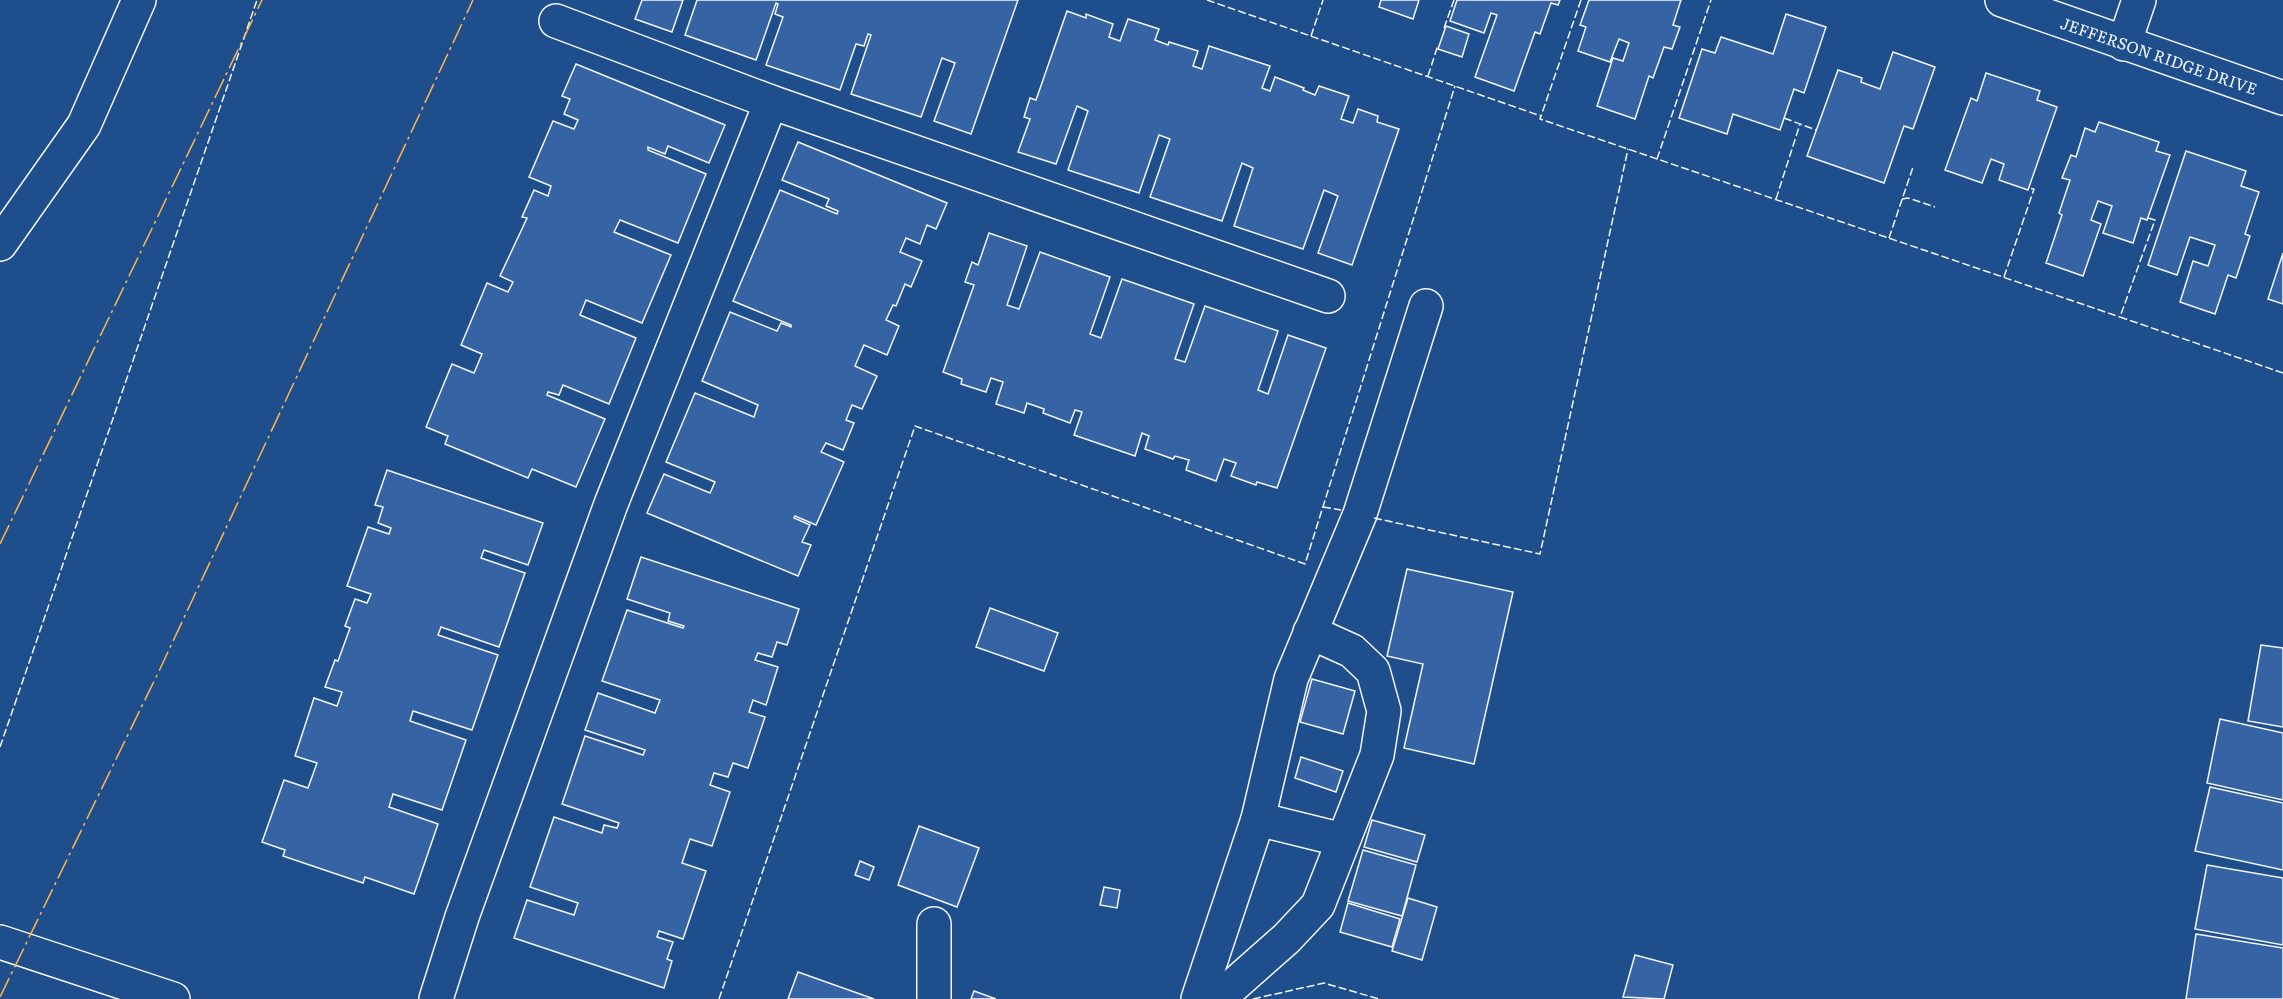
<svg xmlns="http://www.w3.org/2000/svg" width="2283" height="999" font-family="Literata,serif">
<rect width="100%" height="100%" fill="#1f4e8c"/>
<!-- building -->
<g fill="#3563a3" stroke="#f2f6ff" stroke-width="1.5">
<polygon points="642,0 683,0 672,32 635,19"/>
<polygon points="697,0 1018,0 971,134 934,121 955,63 942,58 921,117 851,94 871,35 868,34 864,46 856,44 840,90 766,65 783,17 775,14 778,4 776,3 756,60 685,35"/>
<polygon points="1381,0 1419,0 1413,19 1379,7"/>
<polygon points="1457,0 1560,0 1558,5 1551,3 1540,34 1535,32 1514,91 1475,77 1497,15 1491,13 1484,33 1450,21"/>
<polygon points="1589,0 1681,0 1673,25 1680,27 1672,49 1664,47 1653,78 1649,76 1635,119 1597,106 1613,58 1623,61 1629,43 1619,39 1610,62 1578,51 1586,27 1580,25"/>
<polygon points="1067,11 1086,18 1086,14 1113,24 1109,37 1120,41 1128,19 1159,29 1155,40 1168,45 1169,42 1198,51 1193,66 1202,69 1209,46 1270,66 1262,88 1270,91 1275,77 1304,88 1303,90 1315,95 1319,86 1349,96 1341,119 1353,123 1358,109 1378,116 1377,122 1399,129 1352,265 1318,253 1338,196 1324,190 1303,249 1234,226 1253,168 1242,163 1222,221 1150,197 1170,139 1159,135 1139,193 1068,170 1088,111 1077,106 1056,164 1018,152 1030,119 1024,117 1030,98 1036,100"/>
<polygon points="1786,14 1826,27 1804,93 1794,89 1780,130 1733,114 1727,134 1679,118 1702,49 1715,53 1721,37 1773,54"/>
<polygon points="1446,26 1469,34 1462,57 1438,49"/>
<polygon points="1893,52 1935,67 1913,129 1904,126 1884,183 1807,156 1838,70 1862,78 1861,82 1880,89"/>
<polygon points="576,64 725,125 709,163 668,146 665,154 648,147 648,150 706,174 678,243 620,220 614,232 671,255 642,323 586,300 580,315 636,338 609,404 563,385 559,395 548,392 547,395 605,419 576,487 532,469 528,478 445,444 448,436 426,427 452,364 474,373 482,354 461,345 487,283 508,292 513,282 500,276 527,218 522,217 534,190 548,196 551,186 529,177 553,121 574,129 578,120 564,114 570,99 562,96"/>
<polygon points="1986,73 2040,91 2037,100 2057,107 2028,190 1999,180 2004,164 1991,159 1982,183 1945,170 1971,98 1977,101"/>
<polygon points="2099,122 2159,142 2156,151 2170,155 2147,220 2141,218 2133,243 2103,233 2112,206 2098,201 2091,220 2101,224 2083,276 2046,263 2062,215 2059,213 2070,180 2062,178 2071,155 2076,157 2085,128 2095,132"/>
<polygon points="798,142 947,203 936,229 927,225 920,244 906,238 900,252 922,261 911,287 905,284 896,306 893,305 886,320 899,326 887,355 864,345 855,366 877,376 862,409 852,405 846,420 854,423 843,450 826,443 821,452 844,462 816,525 795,516 794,518 810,525 802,542 811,545 798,576 647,513 664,474 710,493 715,482 666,462 695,393 754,417 758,405 702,381 730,312 777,331 781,323 791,327 791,325 733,301 780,190 837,214 838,211 826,206 829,199 782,180"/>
<polygon points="2186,151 2246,171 2241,186 2259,192 2245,234 2250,236 2236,278 2228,275 2215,314 2180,302 2193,261 2208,266 2215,245 2190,237 2177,275 2148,265"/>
<polygon points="989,233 1027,246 1007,305 1019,309 1040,252 1110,277 1090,334 1101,338 1122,279 1194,304 1175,359 1185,362 1205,306 1278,331 1258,390 1268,394 1288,335 1326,348 1277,488 1257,482 1256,485 1231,476 1236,463 1224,459 1216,481 1186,470 1189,460 1175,456 1173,459 1145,449 1149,436 1142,433 1135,456 1074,435 1082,412 1075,410 1070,423 1043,413 1044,409 1027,403 1024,413 996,404 1003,382 991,378 986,392 961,384 962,379 943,372 974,285 965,282 972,262 978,265"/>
<polygon points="2283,253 2283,304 2268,299"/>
<polygon points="387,470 543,523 528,565 484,550 481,558 525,573 499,647 441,627 438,635 498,655 472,730 413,711 410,721 466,740 442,810 393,794 389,807 438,824 414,894 365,877 363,883 283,856 285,850 262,842 284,780 308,788 317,763 295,756 314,698 337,706 342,692 325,687 335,660 338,661 350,628 345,626 355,599 367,603 371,594 347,586 368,527 389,534 391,528 378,523 383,507 375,505"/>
<polygon points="641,557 799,609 787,645 777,642 772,657 758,653 755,660 778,667 766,705 753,700 749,712 765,717 748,768 733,763 728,777 714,773 710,785 730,792 712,846 690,839 682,863 706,871 683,939 659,931 657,937 673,942 667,959 672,961 664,988 514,938 527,900 574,915 578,903 530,887 554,817 602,833 604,825 617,828 619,823 562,804 585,736 643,755 645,750 585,730 598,693 655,713 660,700 602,681 627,610 683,628 684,626 668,621 670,613 627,599"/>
<polygon points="1407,569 1513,592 1474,764 1404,748 1423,664 1387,656"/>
<polygon points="990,608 1058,633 1044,671 976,647"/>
<polygon points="2261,645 2283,648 2283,727 2248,721"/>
<polygon points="1312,679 1355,691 1343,734 1300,722"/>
<polygon points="2220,719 2283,733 2283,800 2207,783"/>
<polygon points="1301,757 1343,771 1336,792 1295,778"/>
<polygon points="2210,787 2283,803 2283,870 2195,851"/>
<polygon points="1372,820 1425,835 1417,862 1364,847"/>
<polygon points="919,826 979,848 957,907 898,885"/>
<polygon points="1363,850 1416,865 1402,916 1348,901"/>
<polygon points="860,861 874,867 869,880 855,875"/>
<polygon points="2207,865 2283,878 2283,945 2195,929"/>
<polygon points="1104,887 1120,890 1117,908 1100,905"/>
<polygon points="1408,898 1437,907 1422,960 1392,951"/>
<polygon points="1348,903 1400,919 1392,947 1340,932"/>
<polygon points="2196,934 2283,948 2283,999 2186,999"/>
<polygon points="1635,955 1673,965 1664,999 1623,997"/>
<polygon points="798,972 874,999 788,999"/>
<polygon points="974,991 996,999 971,999"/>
</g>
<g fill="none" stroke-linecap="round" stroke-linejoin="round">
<defs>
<g id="minor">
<polyline points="2002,0 2283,98"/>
<polyline points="556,21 771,102 1328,296"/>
<polyline points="2124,44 2139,0"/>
<polyline points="0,244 84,125 139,0"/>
<polyline points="1258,819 1343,840"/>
<polyline points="934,924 934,999"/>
<polyline points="436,999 462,917 611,504 771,102"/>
<polyline points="1198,999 1258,819 1291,679 1360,514 1426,306"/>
<polyline points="1218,999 1286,939 1318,905 1377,755 1384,711 1373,671 1352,651 1310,632"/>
</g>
<polyline id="major" points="0,942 173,999"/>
</defs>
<!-- minor casing -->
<use href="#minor" stroke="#f2f6ff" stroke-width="36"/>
<!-- major casing -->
<use href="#major" stroke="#f2f6ff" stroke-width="36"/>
<!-- minor -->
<use href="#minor" stroke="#1f4e8c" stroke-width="33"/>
<!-- major -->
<use href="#major" stroke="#1f4e8c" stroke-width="33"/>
<!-- fence -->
<g stroke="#f2f6ff" stroke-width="1.5" stroke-dasharray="8 3" stroke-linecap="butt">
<polyline points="1207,0 1541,116"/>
<polyline points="1581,0 1540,119 2120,317"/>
<polyline points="1444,28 1454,0"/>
<polyline points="1311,36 1323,0"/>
<polyline points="1428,76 1438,45"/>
<polyline points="1784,118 1816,130"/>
<polyline points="1657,159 1711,0"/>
<polyline points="1776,199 1800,124"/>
<polyline points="1902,199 1908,198 1935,207"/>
<polyline points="2148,218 2155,220 2120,317 2283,373"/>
<polyline points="1889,238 1913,167"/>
<polyline points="2004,277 2034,189 2028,188"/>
<polyline points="1323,507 1341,510"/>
<polyline points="1374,518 1540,554 1628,149"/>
<polyline points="0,747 257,0"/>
<polyline points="719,999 915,426 1305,564 1455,86"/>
<polyline points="1253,999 1324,983 1379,999"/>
</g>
<!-- power -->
<g stroke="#ffb74d" stroke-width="1.5" stroke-dasharray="21 4.5 3 4.5" stroke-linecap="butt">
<polyline points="0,544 262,0"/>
<polyline points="0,997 160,669 473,0"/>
</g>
</g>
<g text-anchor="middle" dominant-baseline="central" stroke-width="4.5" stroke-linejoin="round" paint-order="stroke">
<!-- street labels -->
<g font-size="16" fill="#f2f6ff" stroke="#1f4e8c">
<text transform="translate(2159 55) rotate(19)">JEFFERSON RIDGE DRIVE</text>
</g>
</g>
</svg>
